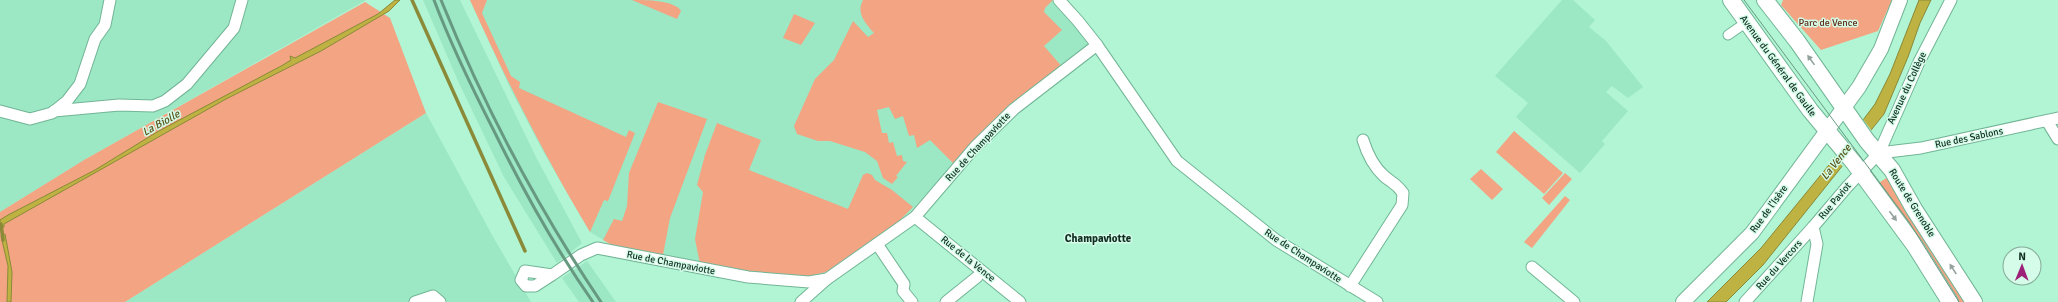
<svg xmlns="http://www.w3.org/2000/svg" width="2058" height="302" font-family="Signika,sans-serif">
<rect width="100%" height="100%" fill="#b1f5d4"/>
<!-- built -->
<g fill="#9ce7c4">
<polygon points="0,0 366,0 84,160 0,212"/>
<polygon points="423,0 460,0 536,157 582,243 557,263 504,177 459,83"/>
<polygon points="470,0 1053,0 1078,28 1082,37 1089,45 1007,108 976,138 909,213 896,224 826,272 810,276 767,274 617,248 590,232 544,153 511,90"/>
<polygon points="1562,0 1573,0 1595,20 1589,27 1606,41 1643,87 1628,98 1612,86 1606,92 1628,111 1602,141 1605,144 1580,173 1516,117 1528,103 1495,76"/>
<polygon points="426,113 492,235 531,302 125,302"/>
<polygon points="587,261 616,302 579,302 562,278"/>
</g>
<!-- green -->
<g fill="#f3a483">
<path d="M470,0H487L482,13L511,76L520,82L519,88L626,137L629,130L635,133L608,201L604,200L590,232C545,157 506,80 470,0Z"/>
<path d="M632,0C647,0 674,0 681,11L677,19Z"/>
<path d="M863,0H1053L1045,8L1044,12L1062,30L1044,46L1064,69L1007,108L976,138L953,163L930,140L917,148L914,135L909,136L903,116L895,119L889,107L877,110L882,133H887L889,143L893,142L897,156L902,155L903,161L907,162L896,176L898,177L892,184L883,178L877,161L865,152L830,141H818L797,134L794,126L815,79L834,60L853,21L868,37L874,33C865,23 856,13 863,0Z"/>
<polygon points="1783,0 1892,0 1878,31 1821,50 1781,5"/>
<polygon points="365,2 390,18 426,113 125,302 0,302 0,212 84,160"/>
<polygon points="794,14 815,23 801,45 783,38"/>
<polygon points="658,102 707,119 670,218 663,255 658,256 617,248 603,240 614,219 622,221 627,206 629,173"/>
<polygon points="717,123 761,140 749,170 848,209 863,175 867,173 872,175 875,180 892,190 913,207 896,224 826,272 810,276 790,277 700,264 695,239 703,192 697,185 705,155"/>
<polygon points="1514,131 1563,173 1544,194 1496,152"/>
<polygon points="1481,169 1503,189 1492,200 1470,179"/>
<polygon points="1565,173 1572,179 1549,205 1542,198"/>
<polygon points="1888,177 1968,302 1955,302 1874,186"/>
<polygon points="1565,196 1570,200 1532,248 1524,242"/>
</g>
<!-- water -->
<g fill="#bdb242" stroke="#8a8a38">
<polygon points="395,0 400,0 389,11 321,51 226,99 4,224 4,227 0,229 0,220 8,215 95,170 157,132 283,65 291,60 290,56 295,58 378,14"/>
<polygon points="1919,0 1931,0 1920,23 1908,57 1884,114 1763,265 1726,302 1707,302 1761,248 1833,160 1875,104 1890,74"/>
<polygon points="5,234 12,272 11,302 7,302 8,266 1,236"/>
</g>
<!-- pier -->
<polygon fill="#b1f5d4" points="1862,118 1872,131 1844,168 1834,156"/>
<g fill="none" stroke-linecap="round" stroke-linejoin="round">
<!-- stream -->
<g stroke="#8a8a38" stroke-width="3.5">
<polyline points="412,0 525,251"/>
<polyline points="1,224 3,240"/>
</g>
<defs>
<polyline id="pedestrian" points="1728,35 1741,26"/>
<g id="minor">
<polyline points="1059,0 1078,21 1097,45 1177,161 1276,240 1377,302"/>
<polyline points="0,111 30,119 52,113 67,101 80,84 95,39 105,25 110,0"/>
<polyline points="54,111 119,105 153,106 165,101 187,84 234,28 242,0"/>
<polyline points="2047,121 2058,139"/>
<polyline points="1879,153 1921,148 2058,118"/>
<polyline points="915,217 1020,302"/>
<polyline points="877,244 904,284 903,291 912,302"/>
<polyline points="1532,267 1574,302"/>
<polyline points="552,275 535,286 526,286 521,280 525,271 552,275 581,255 597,248 748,277 809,282 827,279 915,217 975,147 1014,109 1097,45"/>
<path d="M1350,286L1402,205L1403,193C1396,183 1392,183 1384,176C1374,167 1367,153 1363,140"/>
<polyline points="415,302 433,296 440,302"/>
<polyline points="801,302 827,279"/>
<polyline points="946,302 977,277"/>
<polyline points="1745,302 1813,227"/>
<polyline points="1807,302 1817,244 1813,227 1847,187 1879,153 1919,62 1951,0"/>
</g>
<polyline id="tertiary" points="1683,302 1752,233 1859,87 1881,49 1900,0"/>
<g id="secondary">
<polyline points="1731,0 1810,110 1854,163 1915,246 1950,302"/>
<polyline points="1765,0 1797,41 1867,141 1892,170 1914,209 1974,302"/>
</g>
</defs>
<!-- pedestrian casing -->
<use href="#pedestrian" stroke="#72b596" stroke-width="11"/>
<!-- minor casing -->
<use href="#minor" stroke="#72b596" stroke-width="13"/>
<!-- tertiary casing -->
<use href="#tertiary" stroke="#72b596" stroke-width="16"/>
<!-- secondary casing -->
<use href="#secondary" stroke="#72b596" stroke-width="18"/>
<!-- pedestrian -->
<use href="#pedestrian" stroke="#fff" stroke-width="9"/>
<!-- minor -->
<use href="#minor" stroke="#fff" stroke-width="11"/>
<!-- tertiary -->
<use href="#tertiary" stroke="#fff" stroke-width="14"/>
<!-- secondary -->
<use href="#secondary" stroke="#fff" stroke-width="16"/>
<!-- tram -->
<polyline stroke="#679981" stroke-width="1" points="1744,0 1909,222 1959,302"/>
<!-- rail -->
<g stroke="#679981" stroke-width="3">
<path d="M434,0C451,45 472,88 494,131C523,190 555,248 593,302"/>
<path d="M441,0C484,106 537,207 601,302"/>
</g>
</g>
<!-- one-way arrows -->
<defs><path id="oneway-solid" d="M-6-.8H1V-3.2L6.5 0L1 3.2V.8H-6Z"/></defs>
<g fill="#94a19c">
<use href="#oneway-solid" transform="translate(1811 60) rotate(-126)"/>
<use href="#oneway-solid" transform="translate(1893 216) rotate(53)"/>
<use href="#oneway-solid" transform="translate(1953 269) rotate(-123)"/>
</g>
<g text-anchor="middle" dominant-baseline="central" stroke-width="3" stroke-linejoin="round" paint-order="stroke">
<!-- park labels -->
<g font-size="10" fill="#602f1a" stroke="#d4fce8">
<text x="1828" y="23">Parc de Vence</text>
</g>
<!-- street labels -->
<g font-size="10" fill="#122e22" stroke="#d4fce8">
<text transform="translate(1778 66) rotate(54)">Avenue du Général de Gaulle</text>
<text transform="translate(1907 88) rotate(-65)">Avenue du Collège</text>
<text transform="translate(1969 138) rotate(-12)">Rue des Sablons</text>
<text transform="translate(978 147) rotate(-47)">Rue de Champaviotte</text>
<text transform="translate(1835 201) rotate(-50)">Rue Paviot</text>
<text transform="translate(1912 203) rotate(58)">Route de Grenoble</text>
<text transform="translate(1769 209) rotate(-54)">Rue de l'Isère</text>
<text transform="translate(1303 256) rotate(33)">Rue de Champaviotte</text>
<text transform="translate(968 259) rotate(39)">Rue de la Vence</text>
<text transform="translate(671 263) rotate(11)">Rue de Champaviotte</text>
<text transform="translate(1779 265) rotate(-48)">Rue du Vercors</text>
</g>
<!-- water labels -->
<g font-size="11" font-style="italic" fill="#575117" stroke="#d4fce8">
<text transform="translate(161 123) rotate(-29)">La Biolle</text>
<text transform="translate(1836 162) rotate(-52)">La Vence</text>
</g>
<!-- neighbourhood labels -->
<g font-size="11" font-weight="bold" fill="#122e22" stroke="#d4fce8">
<text x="1098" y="238">Champaviotte</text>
</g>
</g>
<!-- north arrow -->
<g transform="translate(2022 266) rotate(1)"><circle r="19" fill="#d4fce8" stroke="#86aa99"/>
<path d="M0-3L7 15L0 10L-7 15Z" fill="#9d2178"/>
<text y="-6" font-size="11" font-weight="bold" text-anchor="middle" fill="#122e22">N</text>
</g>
</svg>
